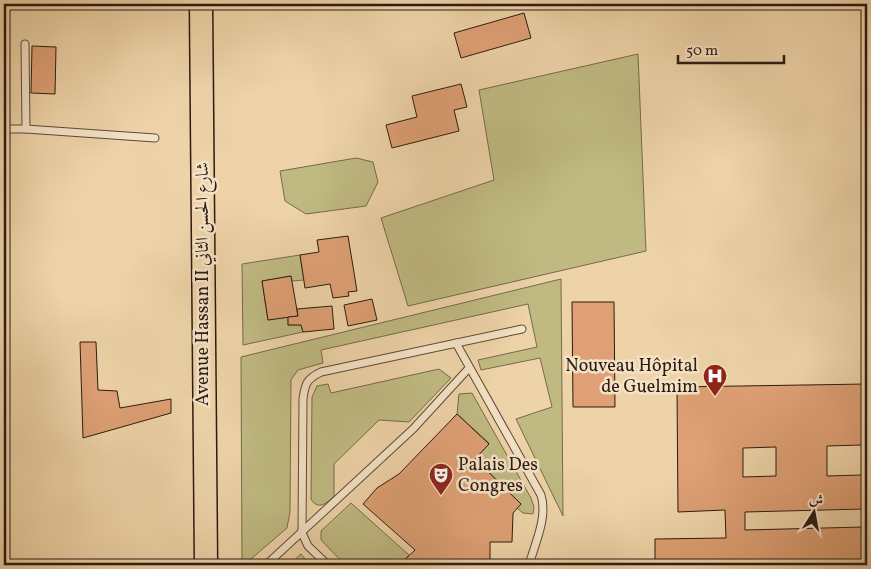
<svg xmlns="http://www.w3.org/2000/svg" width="871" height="569" font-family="Vollkorn,Amiri,serif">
<rect width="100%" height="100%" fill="#eed3a8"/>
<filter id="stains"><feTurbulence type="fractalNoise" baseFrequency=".004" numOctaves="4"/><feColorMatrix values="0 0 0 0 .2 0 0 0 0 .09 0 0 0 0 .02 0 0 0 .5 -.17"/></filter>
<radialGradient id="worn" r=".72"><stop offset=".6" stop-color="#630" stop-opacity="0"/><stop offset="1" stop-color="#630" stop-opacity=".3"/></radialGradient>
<!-- green -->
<g fill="#c0ba82" stroke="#766a4a">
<polygon points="638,54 646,251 408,306 381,218 494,180 479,90"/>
<polygon points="356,158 373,162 378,182 366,206 306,214 285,201 280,171"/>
<polygon points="300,255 304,280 292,281 291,276 262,281 268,320 288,317 288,325 301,325 303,332 243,345 242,264"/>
<polygon points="561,279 563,516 516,419 552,407 540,358 481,370 478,360 537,347 528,304 321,350 323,363 298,370 291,380 290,512 287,528 244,565 242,565 241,357"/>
<path d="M439,369L451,378L409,422L379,420L334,464V496C327,503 318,511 311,499L312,397L317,386L328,384L331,393Z"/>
<polygon points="472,393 531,498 534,507 533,514 523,513 517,508 521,504 475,459 489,443 457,414 459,394"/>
<polygon points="351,503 409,555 399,565 345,565 321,540 321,531"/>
<polygon points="301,554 308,563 306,565 289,565"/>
</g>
<!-- building -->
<g fill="#dea074" stroke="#2c1b11" fill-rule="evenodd">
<polygon points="524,13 531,38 461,58 454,33"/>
<polygon points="32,46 56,47 55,94 31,93"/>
<polygon points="461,84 467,107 454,110 459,131 392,148 386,125 417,117 412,96"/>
<polygon points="348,236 357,291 348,292 349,296 333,298 330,284 305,288 300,255 319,252 317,240"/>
<polygon points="291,276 298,316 268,320 262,281"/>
<polygon points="372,299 377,320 348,326 344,305"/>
<polygon points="572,302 614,302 615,407 573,407"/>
<polygon points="332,306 334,329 303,332 301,325 288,325 288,317 298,316 297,309"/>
<polygon points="80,342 96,342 98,390 117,391 120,408 171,399 171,413 83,438"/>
<path d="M867,384V565H655V539L726,538L725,510L678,512L677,387ZM862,445V475L827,476V446ZM776,447V476L743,477V448ZM864,509V527L745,530V512Z"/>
<polygon points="457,414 489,444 475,459 521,504 513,513 512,542 490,542 490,565 399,565 415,550 363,504 377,488 399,474"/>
</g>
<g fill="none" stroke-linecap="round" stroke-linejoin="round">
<defs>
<g id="service">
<polyline points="25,44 26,129"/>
<polyline points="4,129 26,129 155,138"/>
<path d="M456,343L541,495C548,517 535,543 529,565"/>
<polyline points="266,565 413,429 469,368"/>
<path d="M328,565L308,546L302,533L303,399C305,383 307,379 321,372L522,329"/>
</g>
<polyline id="primary" points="201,4 206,565"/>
</defs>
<!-- service casing -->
<use href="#service" stroke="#5c4937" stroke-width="9"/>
<!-- primary casing -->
<use href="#primary" stroke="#2c1b11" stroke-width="25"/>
<!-- service -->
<use href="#service" stroke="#f4e2c6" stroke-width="7"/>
<!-- primary -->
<use href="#primary" stroke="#eed3a8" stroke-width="22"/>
</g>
<!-- icons -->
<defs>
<symbol id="hospital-pin" viewBox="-11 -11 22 30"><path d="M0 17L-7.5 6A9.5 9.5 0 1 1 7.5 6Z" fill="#8f2418" stroke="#f4e2c6"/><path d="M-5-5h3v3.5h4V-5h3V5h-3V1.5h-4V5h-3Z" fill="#fff"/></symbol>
<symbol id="theatre-pin" viewBox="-11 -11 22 30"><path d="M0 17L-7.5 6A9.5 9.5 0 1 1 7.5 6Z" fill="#8f2418" stroke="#f4e2c6"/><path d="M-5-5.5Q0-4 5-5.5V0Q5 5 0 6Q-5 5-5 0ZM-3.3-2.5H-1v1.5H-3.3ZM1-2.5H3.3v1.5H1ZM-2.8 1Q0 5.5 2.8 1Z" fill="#fff"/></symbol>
</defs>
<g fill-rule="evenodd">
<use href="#hospital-pin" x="701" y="362" width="28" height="38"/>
<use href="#theatre-pin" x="427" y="461" width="28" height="38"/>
</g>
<g text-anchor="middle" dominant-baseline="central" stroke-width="5" stroke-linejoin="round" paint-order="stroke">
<!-- street labels -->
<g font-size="18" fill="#2c1b11" stroke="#f4e2c6">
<text transform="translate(203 284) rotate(-90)">Avenue Hassan II شارع الحسن الثاني</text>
</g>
<!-- poi labels -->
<g font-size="18" fill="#2c1b11" stroke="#f4e2c6" text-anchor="end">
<text x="698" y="366">Nouveau Hôpital<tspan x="698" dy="21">de Guelmim</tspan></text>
<text x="458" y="465" text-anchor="start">Palais Des<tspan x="458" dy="21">Congres</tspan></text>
</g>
</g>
<!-- margin -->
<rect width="871" height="569" fill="none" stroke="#eed3a8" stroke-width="20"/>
<rect x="5" y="5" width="861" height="559" fill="none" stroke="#2c1b11" stroke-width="2.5"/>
<rect x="10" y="10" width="851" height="549" fill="none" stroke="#2c1b11"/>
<!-- north arrow -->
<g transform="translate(814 512) rotate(11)" stroke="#f4e2c6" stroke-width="4" paint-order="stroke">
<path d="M0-4L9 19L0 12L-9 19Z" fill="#2c1b11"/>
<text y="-8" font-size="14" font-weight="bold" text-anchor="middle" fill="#2c1b11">ش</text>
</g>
<!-- scale -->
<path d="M678 55v8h106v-8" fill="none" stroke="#2c1b11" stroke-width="2.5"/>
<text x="686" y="55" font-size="15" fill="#2c1b11" stroke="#f4e2c6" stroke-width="4" paint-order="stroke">50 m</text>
<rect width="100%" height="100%" filter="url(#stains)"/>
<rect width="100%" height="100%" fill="url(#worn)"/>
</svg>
